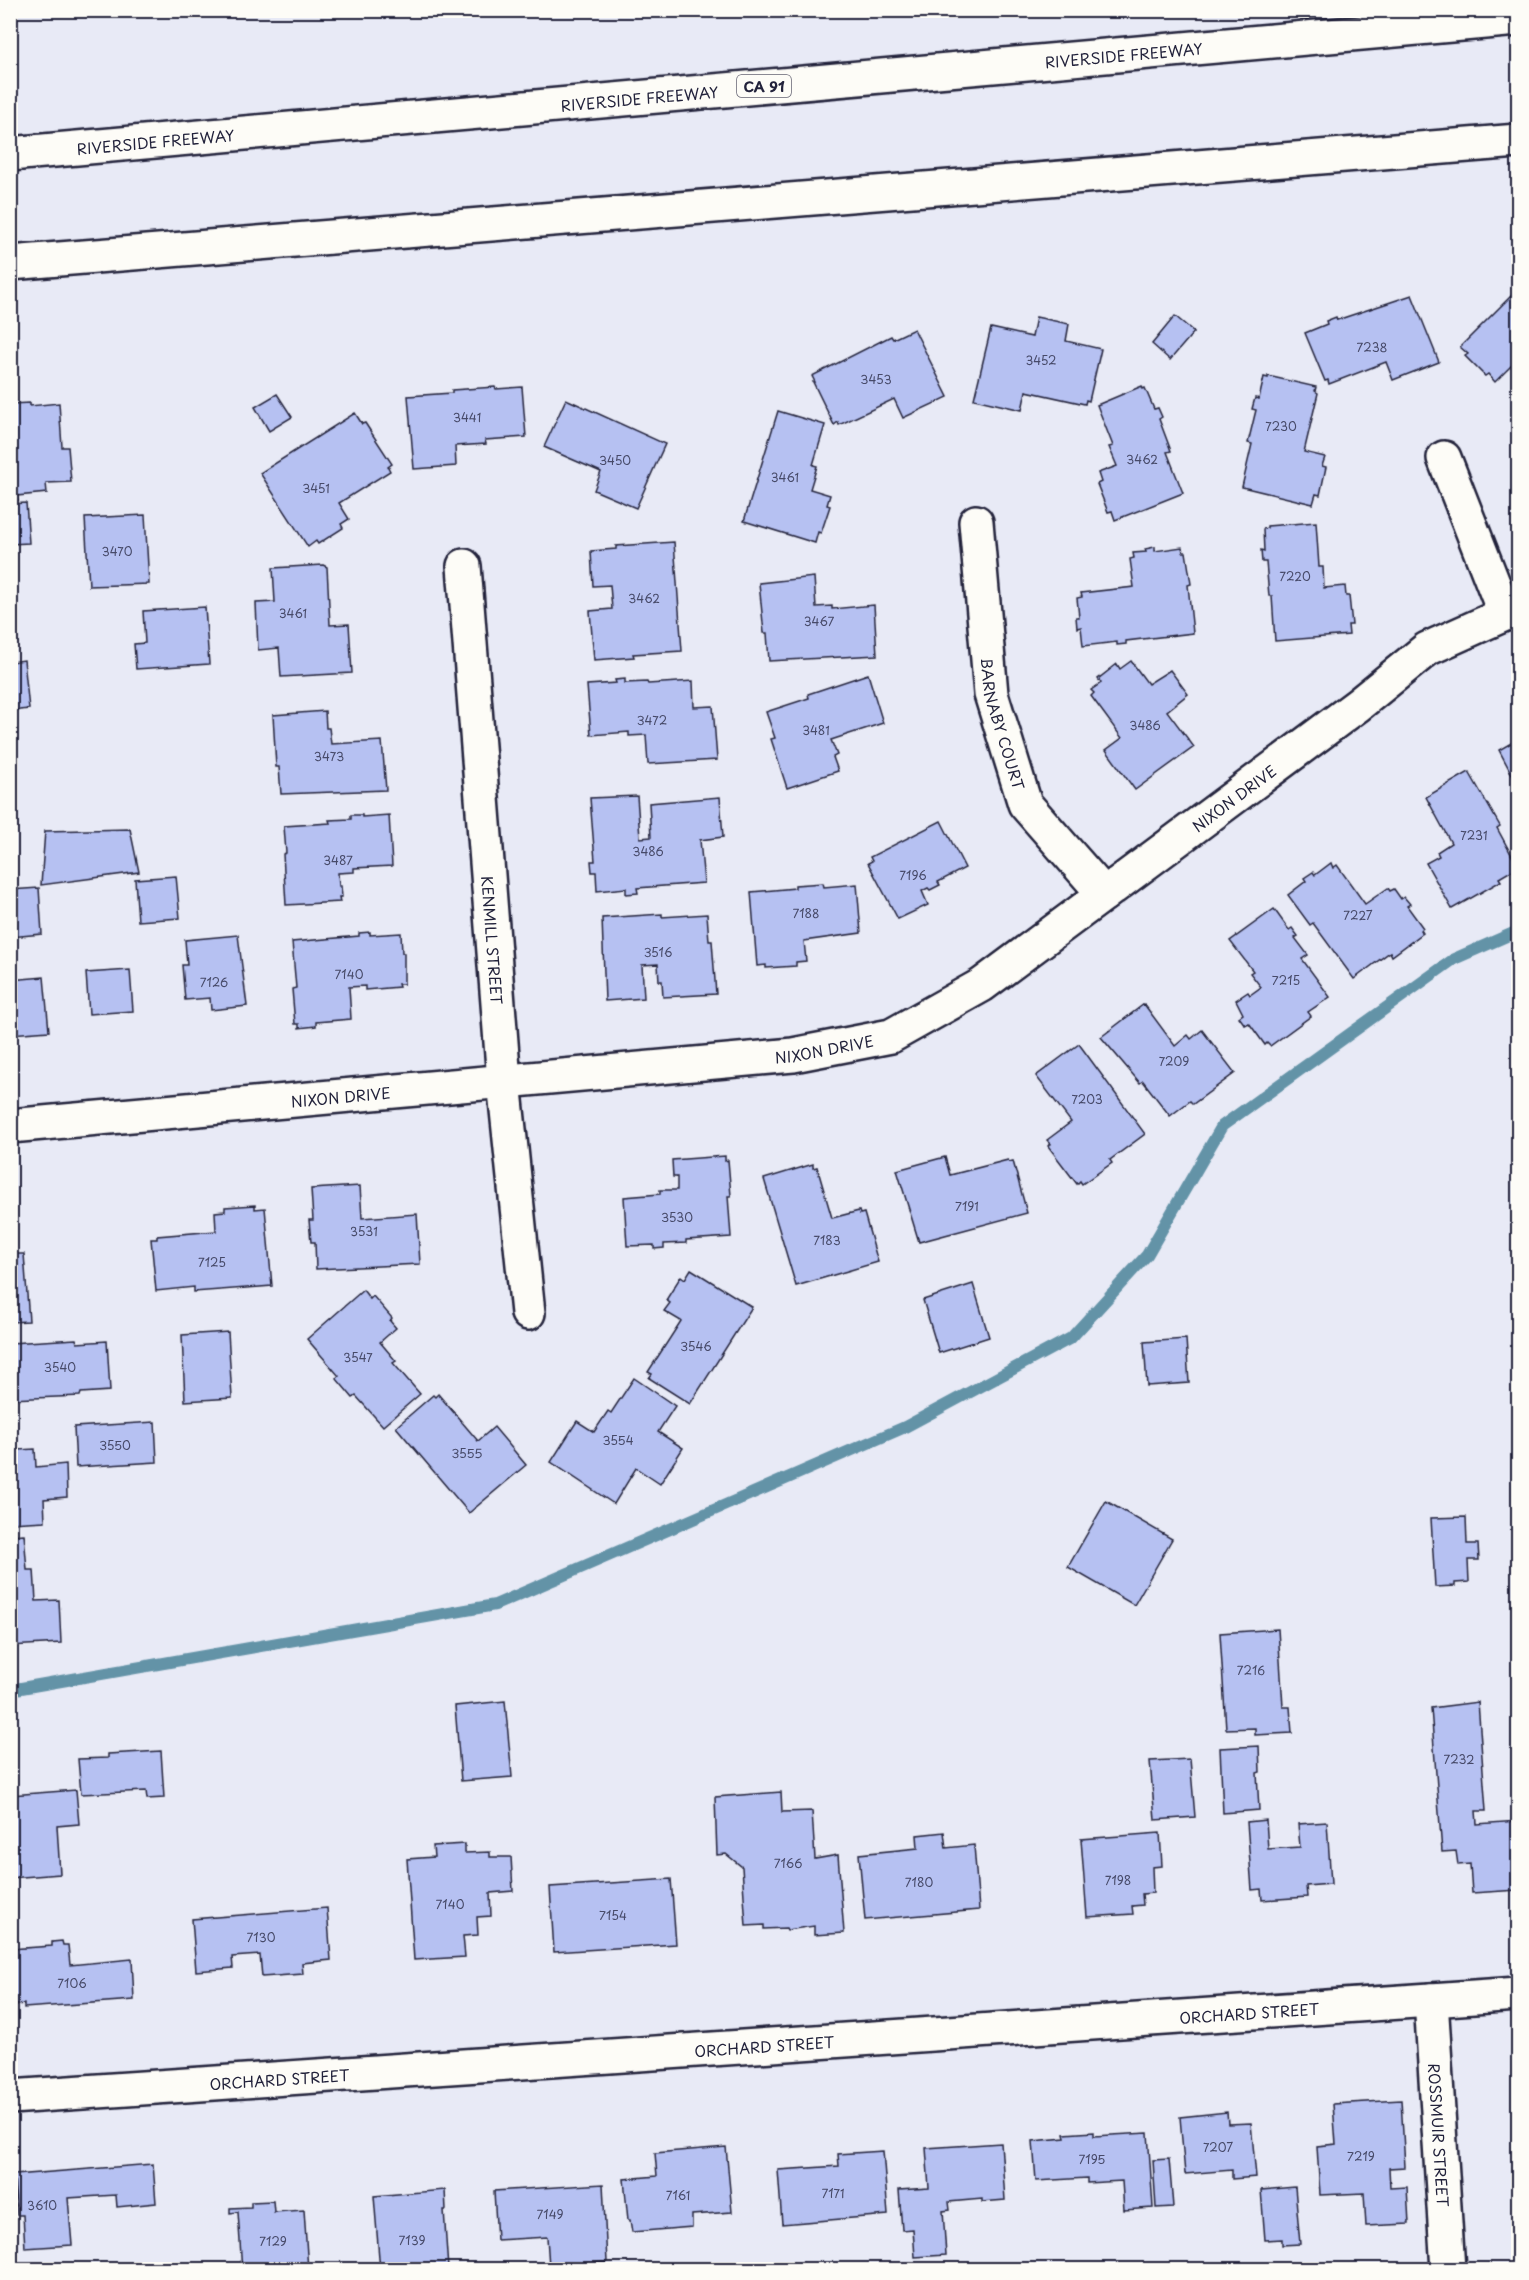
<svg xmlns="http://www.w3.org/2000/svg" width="1529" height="2280" font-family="'Playpen Sans',sans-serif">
<rect width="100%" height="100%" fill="#e8eaf6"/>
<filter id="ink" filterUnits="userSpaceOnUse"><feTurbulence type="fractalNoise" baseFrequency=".0167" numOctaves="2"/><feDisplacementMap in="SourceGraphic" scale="12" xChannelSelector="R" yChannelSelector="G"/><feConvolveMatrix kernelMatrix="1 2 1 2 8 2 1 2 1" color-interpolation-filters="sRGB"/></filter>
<g filter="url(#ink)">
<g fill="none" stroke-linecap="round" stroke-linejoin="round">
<!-- stream -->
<polyline stroke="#6493a7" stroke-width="12" points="10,1690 495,1605 905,1427 1071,1338 1147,1255 1222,1126 1454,959 1518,931"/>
</g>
<!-- building -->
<g fill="#b6c1f2" stroke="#22223b" stroke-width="1.5">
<polygon points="44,10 124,10 116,16 109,16 92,11 44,14"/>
<polygon points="1513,294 1518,299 1518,369 1513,364 1495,382 1488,374 1485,376 1465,356 1468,354 1460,347"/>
<polygon points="1412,295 1439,362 1393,380 1386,362 1329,384 1328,380 1325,381 1305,333 1327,324 1326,321 1336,317 1337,320"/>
<polygon points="1175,316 1194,332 1170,360 1152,344"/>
<polygon points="1036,317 1069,324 1066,341 1101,349 1089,401 1086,400 1085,404 1026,391 1022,410 974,399 991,328 1032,337"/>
<polygon points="914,329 948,397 903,418 894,399 839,425 838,422 834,425 813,382 815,382 812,376 891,336 893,339"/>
<polygon points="1268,376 1316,387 1315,391 1318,393 1304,452 1325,457 1322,466 1326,467 1320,495 1316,494 1313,504 1242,487 1252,444 1248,443 1256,410 1252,409 1255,398 1259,399 1264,377 1268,378"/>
<polygon points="1142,386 1143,389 1145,388 1154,409 1158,408 1162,417 1159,419 1171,451 1167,452 1183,493 1115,520 1112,511 1108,512 1097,484 1101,482 1098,473 1117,466 1109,447 1113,446 1097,405"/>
<polygon points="495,387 496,389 522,387 526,437 485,440 486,444 455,446 456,466 414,469 408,396 452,393 452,390"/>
<polygon points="277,394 292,417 269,431 255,407"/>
<polygon points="566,399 665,444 636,508 594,490 601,472 544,447"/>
<polygon points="30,403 30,406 59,403 62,447 68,447 71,482 46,483 47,493 17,496 18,500 10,501 10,404"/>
<polygon points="778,411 825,425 813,465 817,466 810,489 830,495 827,505 830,506 821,533 818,532 815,543 744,521"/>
<polygon points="355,413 362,424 365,423 392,464 388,467 390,471 339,503 349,519 341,524 343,528 318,544 316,541 308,547 260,473"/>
<polygon points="26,503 29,543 10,544 10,504"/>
<polygon points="145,515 149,584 89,586 85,518"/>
<polygon points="1316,522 1319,567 1323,567 1324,588 1345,586 1346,596 1349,596 1352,625 1348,625 1349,635 1275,641 1272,596 1269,596 1266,562 1262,562 1261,550 1264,551 1263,529 1267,528 1267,526"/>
<polygon points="674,542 682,651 633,654 634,657 594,660 590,611 612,609 610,585 593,586 591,551 616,549 616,546"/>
<polygon points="1155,547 1155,551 1182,547 1183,552 1186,552 1191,584 1188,585 1193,633 1126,641 1126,644 1117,645 1117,642 1083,646 1081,627 1077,628 1076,617 1079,617 1077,598 1082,597 1081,593 1134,587 1130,559 1134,558 1133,553 1146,552 1145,549"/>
<polygon points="323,565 327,567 330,625 349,624 352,673 281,677 279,648 258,650 256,603 275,602 273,568"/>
<polygon points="814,577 816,607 832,606 832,609 874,605 877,655 769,661 767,633 764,633 759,583"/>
<polygon points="205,607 209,664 136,669 134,644 145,643 143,611"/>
<polygon points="10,658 11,662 24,660 29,709 10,711"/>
<polygon points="1131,661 1148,684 1170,670 1188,694 1167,711 1194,747 1135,790 1106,750 1122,738 1091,696 1094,693 1091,690 1101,683 1098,679 1117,664 1120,669"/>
<polygon points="868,674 883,723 831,740 837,755 833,757 838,771 787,788 771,739 775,738 766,712 809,698 808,694"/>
<polygon points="625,679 625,683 647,682 648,684 693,681 694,707 713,706 717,760 648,764 646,735 629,736 629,732 591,735 587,685 616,683 615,680"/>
<polygon points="325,711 326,728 329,728 331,744 382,741 386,790 281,794 279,767 276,767 273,715"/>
<polygon points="1518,739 1518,786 1499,750"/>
<polygon points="1469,772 1500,826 1497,828 1518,867 1499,878 1501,881 1452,909 1426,863 1439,856 1437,852 1451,843 1426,797"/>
<polygon points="637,796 640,838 651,837 649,803 720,797 723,837 700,840 704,883 637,888 638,893 626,894 626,888 597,891 596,872 592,872 591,861 595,861 590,798"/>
<polygon points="351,815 362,815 362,817 389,815 392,866 354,868 354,872 338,873 339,886 341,886 342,897 339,897 340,902 286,905 283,854 286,853 284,826 330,823 329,820 351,819"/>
<polygon points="941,821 965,868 938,882 940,885 930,890 928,888 922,891 928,905 898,919 868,863 872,861 870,857"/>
<polygon points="130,829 139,872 41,885 45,831"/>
<polygon points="1331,863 1333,868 1337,865 1365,904 1388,888 1390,891 1394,889 1401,899 1404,897 1410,904 1407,906 1423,928 1421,930 1423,933 1392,956 1390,952 1354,979 1313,923 1310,925 1288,895 1306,881 1304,878 1313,872 1315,875"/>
<polygon points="176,876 180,918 138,921 135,879"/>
<polygon points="823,883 824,887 857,884 861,933 804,941 806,961 796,962 796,966 766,968 766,965 757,966 751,892 795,888 795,885"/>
<polygon points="39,888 42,934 10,937 10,890"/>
<polygon points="1274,909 1289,930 1292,928 1298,936 1295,938 1308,955 1302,959 1330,997 1308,1012 1311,1016 1270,1046 1267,1043 1265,1045 1249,1023 1245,1025 1239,1017 1243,1014 1236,1000 1248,992 1250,995 1261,987 1250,973 1253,971 1230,941"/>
<polygon points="662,914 662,917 707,914 709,941 712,941 716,994 663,997 662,981 659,981 658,964 642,965 644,998 605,1001 602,918"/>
<polygon points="370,932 370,935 401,933 402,953 404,953 404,984 398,984 399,987 365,990 365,986 349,987 351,1019 316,1022 316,1026 299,1028 299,1024 295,1024 292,989 296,988 292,942 359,936 359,933"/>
<polygon points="238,935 247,1006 211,1010 210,998 185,1000 182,965 187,965 185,940"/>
<polygon points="130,970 133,1011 89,1014 86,973"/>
<polygon points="44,977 49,1031 10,1034 10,980"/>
<polygon points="1144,1004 1175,1046 1188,1035 1191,1039 1202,1030 1235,1073 1193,1104 1190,1101 1170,1116 1143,1081 1140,1083 1101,1037"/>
<polygon points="1079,1044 1145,1134 1110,1160 1112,1163 1082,1184 1080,1181 1077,1184 1048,1146 1051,1144 1047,1140 1071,1122 1036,1076"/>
<polygon points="725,1156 725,1161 728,1160 731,1196 728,1196 731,1237 686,1240 686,1243 664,1244 664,1248 654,1249 654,1245 627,1246 624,1197 660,1194 660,1190 677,1190 677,1177 673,1177 672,1160"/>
<polygon points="945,1157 950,1175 1008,1160 1009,1162 1013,1161 1027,1213 919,1242 897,1170"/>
<polygon points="813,1164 813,1168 817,1167 832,1218 859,1211 860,1214 864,1213 878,1262 796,1286 764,1179"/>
<polygon points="360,1186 362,1218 417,1214 420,1264 316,1269 315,1242 311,1242 309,1220 313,1220 311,1189"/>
<polygon points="255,1205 255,1209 265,1208 272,1286 194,1292 194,1287 156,1291 151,1239 157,1239 157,1236 216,1231 215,1212 225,1211 225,1207"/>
<polygon points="10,1254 24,1254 29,1321 10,1322"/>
<polygon points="691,1269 752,1307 690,1404 649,1378 652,1374 648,1372 681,1321 664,1311 670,1303 666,1300 681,1276 685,1279"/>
<polygon points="973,1284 989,1337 939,1353 923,1300"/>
<polygon points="363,1290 370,1299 373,1296 392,1318 390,1321 396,1328 380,1342 396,1361 393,1363 420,1394 383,1426 356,1396 353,1398 336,1378 339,1376 307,1339"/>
<polygon points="228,1332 232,1398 185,1401 182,1335"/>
<polygon points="76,1339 77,1343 107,1341 110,1391 81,1393 80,1396 10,1399 10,1343"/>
<polygon points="1186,1339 1189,1383 1147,1386 1144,1342"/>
<polygon points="634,1378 675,1406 658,1432 683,1448 660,1484 636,1468 614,1504 551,1462 577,1421 594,1432 608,1411 611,1413"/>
<polygon points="438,1394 478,1441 494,1427 526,1465 469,1513 396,1427 433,1395 435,1397"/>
<polygon points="155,1422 157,1462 76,1467 74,1427"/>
<polygon points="10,1446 18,1446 18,1450 35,1449 36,1467 66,1464 67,1497 44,1499 45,1521 10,1523"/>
<polygon points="1106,1501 1172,1539 1134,1605 1068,1567"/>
<polygon points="1466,1517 1467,1544 1478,1544 1479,1560 1468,1560 1469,1582 1455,1583 1455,1586 1435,1587 1431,1518"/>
<polygon points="24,1534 27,1570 34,1570 36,1601 59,1600 61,1643 10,1646 10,1535"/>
<polygon points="1278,1629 1283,1707 1290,1707 1292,1733 1255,1735 1255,1728 1226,1729 1220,1633"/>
<polygon points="505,1701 512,1777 461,1781 455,1706"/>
<polygon points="1478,1702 1486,1811 1476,1811 1477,1824 1518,1821 1518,1890 1472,1893 1470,1864 1458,1865 1456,1851 1442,1852 1431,1708"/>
<polygon points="1259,1746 1260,1772 1257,1773 1259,1810 1223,1813 1220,1748"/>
<polygon points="161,1751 164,1798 147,1799 146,1791 81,1794 78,1759 108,1758 108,1754"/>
<polygon points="1190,1759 1195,1817 1155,1820 1150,1761"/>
<polygon points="76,1790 79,1824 57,1826 60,1874 10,1878 11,1795"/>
<polygon points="781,1792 782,1812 812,1811 815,1859 838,1855 844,1933 814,1935 814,1926 787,1930 786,1928 764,1929 764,1925 746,1926 742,1867 726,1854 717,1855 715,1797"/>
<polygon points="1266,1820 1268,1849 1300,1847 1298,1824 1327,1822 1331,1884 1306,1886 1307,1897 1262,1900 1261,1889 1252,1890 1247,1822"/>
<polygon points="944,1832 946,1848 974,1845 979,1910 865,1920 859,1854 918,1848 917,1835"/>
<polygon points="1160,1833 1162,1866 1152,1867 1153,1893 1142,1894 1143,1905 1132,1906 1133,1914 1087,1917 1081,1839"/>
<polygon points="465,1844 465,1853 490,1852 490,1857 511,1857 513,1891 490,1893 491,1916 477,1917 478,1935 463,1936 465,1957 414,1960 407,1859 434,1857 433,1846"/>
<polygon points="671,1879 676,1944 554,1952 550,1887"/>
<polygon points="327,1908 331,1960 302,1963 303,1974 262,1977 260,1955 232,1957 233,1968 196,1971 192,1919"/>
<polygon points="62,1941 63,1945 68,1945 70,1965 132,1959 134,2000 24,2008 24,2004 10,2006 10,1949 52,1946 52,1942"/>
<polygon points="1401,2100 1405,2167 1389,2168 1390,2188 1407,2187 1409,2224 1366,2226 1364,2193 1320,2195 1317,2146 1336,2144 1333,2104"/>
<polygon points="1227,2112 1228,2124 1251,2123 1256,2177 1232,2179 1232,2170 1185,2174 1180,2117"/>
<polygon points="1094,2132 1094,2136 1148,2133 1153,2208 1124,2210 1122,2181 1087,2183 1087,2178 1036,2181 1033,2141 1065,2138 1064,2134"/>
<polygon points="1001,2143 1005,2200 982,2202 982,2199 949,2202 950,2210 943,2211 946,2255 915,2257 913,2229 902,2230 899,2190 929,2188 926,2148"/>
<polygon points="726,2147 732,2212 692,2215 692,2227 632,2232 630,2220 628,2220 624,2179 657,2176 655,2153"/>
<polygon points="883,2151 888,2215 782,2224 778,2170 839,2166 838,2154"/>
<polygon points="1169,2159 1173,2207 1156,2208 1153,2160"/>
<polygon points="153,2164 156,2203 117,2207 116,2195 68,2198 72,2245 25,2248 23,2215 17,2215 14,2175"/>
<polygon points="603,2184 607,2262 549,2266 547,2237 497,2240 494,2191"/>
<polygon points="1295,2187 1300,2244 1282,2245 1282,2239 1265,2240 1261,2190"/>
<polygon points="445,2190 446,2210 444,2210 448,2269 380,2270 374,2196"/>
<polygon points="273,2201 274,2212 304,2210 308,2270 242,2270 238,2212 230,2213 230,2208 251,2207 251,2202"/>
<polygon points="803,2263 803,2270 766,2270 766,2266"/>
</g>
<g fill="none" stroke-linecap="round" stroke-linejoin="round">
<defs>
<g id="minor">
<polyline points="1444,458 1505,614"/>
<path id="s1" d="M976,522L991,694L1025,804L1104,894"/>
<path id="s2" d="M464,566L504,1081L528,1313"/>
<path id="s3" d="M10,1126L793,1055L891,1036L982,985L1358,705L1427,649L1505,614L1518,611"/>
<path id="s4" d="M1431,2000L1448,2270"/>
<path id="s5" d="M10,2097L1518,1994"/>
</g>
<g id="motorway">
<path id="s6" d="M10,154L1518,19"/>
<polyline points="10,263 1518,141"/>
</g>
</defs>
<!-- minor casing -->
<use href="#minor" stroke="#22223b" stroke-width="38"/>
<!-- motorway casing -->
<use href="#motorway" stroke="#22223b" stroke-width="38"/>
<!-- minor -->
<use href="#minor" stroke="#fdfcf7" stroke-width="33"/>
<!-- motorway -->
<use href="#motorway" stroke="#fdfcf7" stroke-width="33"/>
</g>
</g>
<g text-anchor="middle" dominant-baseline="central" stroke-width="5" stroke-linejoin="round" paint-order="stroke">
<!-- number labels -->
<g font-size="12" fill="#474a69">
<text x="1372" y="347">7238</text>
<text x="1041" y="360">3452</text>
<text x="876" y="379">3453</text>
<text x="467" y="417">3441</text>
<text x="1281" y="426">7230</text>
<text x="1142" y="459">3462</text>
<text x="615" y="460">3450</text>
<text x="785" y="477">3461</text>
<text x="316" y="488">3451</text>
<text x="117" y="551">3470</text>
<text x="1295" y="576">7220</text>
<text x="644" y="598">3462</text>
<text x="293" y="613">3461</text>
<text x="819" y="621">3467</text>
<text x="652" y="720">3472</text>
<text x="1145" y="725">3486</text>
<text x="816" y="730">3481</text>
<text x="329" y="756">3473</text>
<text x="1474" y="835">7231</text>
<text x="648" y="851">3486</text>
<text x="338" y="860">3487</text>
<text x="913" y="875">7196</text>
<text x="806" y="913">7188</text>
<text x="1358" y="915">7227</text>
<text x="658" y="952">3516</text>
<text x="349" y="974">7140</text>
<text x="1286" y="980">7215</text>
<text x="214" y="982">7126</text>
<text x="1174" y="1061">7209</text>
<text x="1087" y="1099">7203</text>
<text x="967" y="1206">7191</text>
<text x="677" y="1217">3530</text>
<text x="364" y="1231">3531</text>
<text x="827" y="1240">7183</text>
<text x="212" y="1262">7125</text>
<text x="696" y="1346">3546</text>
<text x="358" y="1357">3547</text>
<text x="60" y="1367">3540</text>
<text x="618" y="1440">3554</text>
<text x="115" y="1445">3550</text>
<text x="467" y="1453">3555</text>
<text x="1251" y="1670">7216</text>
<text x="1459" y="1759">7232</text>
<text x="788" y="1863">7166</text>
<text x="1118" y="1880">7198</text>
<text x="919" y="1882">7180</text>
<text x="450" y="1904">7140</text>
<text x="613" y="1915">7154</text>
<text x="261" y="1937">7130</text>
<text x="72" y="1983">7106</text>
<text x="1218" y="2147">7207</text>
<text x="1361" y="2156">7219</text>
<text x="1092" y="2159">7195</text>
<text x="833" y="2193">7171</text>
<text x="678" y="2195">7161</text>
<text x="42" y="2205">3610</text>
<text x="550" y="2214">7149</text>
<text x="412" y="2240">7139</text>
<text x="273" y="2241">7129</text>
</g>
<!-- shield labels -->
<rect fill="#fdfcf7" stroke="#646373" stroke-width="1.5" x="737" y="75" width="54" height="22" rx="4.5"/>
<g font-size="14" font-weight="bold" fill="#22223b">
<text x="764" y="86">CA 91</text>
</g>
<!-- street labels -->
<g font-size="15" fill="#22223b" stroke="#fdfcf7">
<text stroke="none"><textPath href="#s6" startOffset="1118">RIVERSIDE FREEWAY</textPath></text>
<text stroke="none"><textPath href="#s6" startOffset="632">RIVERSIDE FREEWAY</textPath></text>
<text stroke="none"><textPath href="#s6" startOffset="146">RIVERSIDE FREEWAY</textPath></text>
<text stroke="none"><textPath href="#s1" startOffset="204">BARNABY COURT</textPath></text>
<text stroke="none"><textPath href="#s3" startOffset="1304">NIXON DRIVE</textPath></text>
<text stroke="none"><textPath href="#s2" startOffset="375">KENMILL STREET</textPath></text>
<text stroke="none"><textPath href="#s3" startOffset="818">NIXON DRIVE</textPath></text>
<text stroke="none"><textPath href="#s3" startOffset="332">NIXON DRIVE</textPath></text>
<text stroke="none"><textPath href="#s5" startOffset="1242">ORCHARD STREET</textPath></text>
<text stroke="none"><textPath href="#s5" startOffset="756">ORCHARD STREET</textPath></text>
<text stroke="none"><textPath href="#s5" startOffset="270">ORCHARD STREET</textPath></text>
<text stroke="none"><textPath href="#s4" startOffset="135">ROSSMUIR STREET</textPath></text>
</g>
</g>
<!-- margin -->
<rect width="1529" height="2280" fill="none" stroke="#fdfcf7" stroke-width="36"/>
<rect x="18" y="18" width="1493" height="2244" fill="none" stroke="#22223b" stroke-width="2" filter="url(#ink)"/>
</svg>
